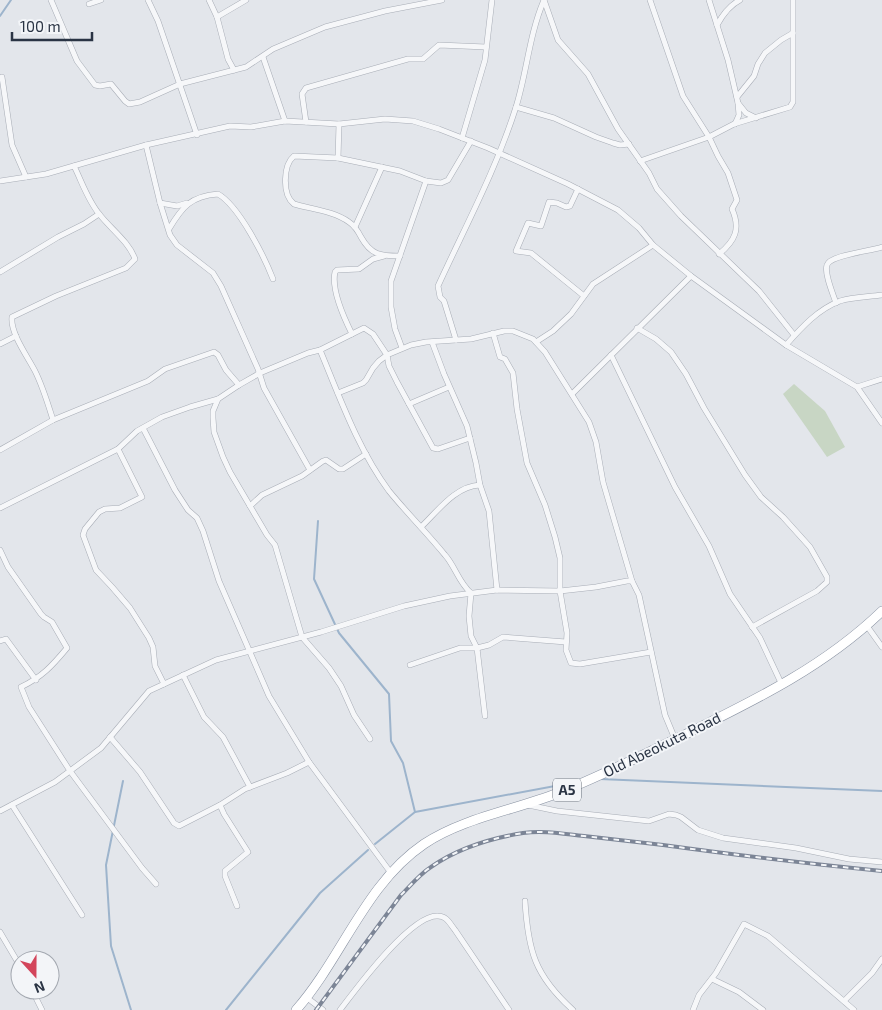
<svg xmlns="http://www.w3.org/2000/svg" width="882" height="1010" font-family="'Exo 2',sans-serif">
	<style>
		.green { fill: #c8d6c4 }
		.lines { fill: none; stroke-linecap: round; stroke-linejoin: round }
		.stream { stroke: #9db4cc; stroke-width: 2 }
		.street-casing { stroke: #a8adb6; stroke-width: 6 }
		.highway-casing { stroke: #8a93a3; stroke-width: 10 }
		.street { stroke: #f6f7f9; stroke-width: 5 }
		.highway { stroke: #fff; stroke-width: 9 }
		.rail-casing { stroke: #7c8596; stroke-width: 4 }
		.rail { stroke: #f3f5f8; stroke-width: 2; stroke-dasharray: 5.5; stroke-linecap: butt }
		.labels { text-anchor: middle; stroke-width: 4; stroke-linejoin: round; paint-order: stroke }
		.shield { fill: #f3f5f8; stroke: #666e7a; stroke-width: 1 }
		.shield-label { font-size: 14px; font-weight: bold; fill: #2a3444 }
		.street-label { font-size: 15px; fill: #2a3444; stroke: #f3f5f8 }
	</style>
	<rect width="100%" height="100%" fill="#e3e6eb"/>
	<path class="green" d="M794,384l31,27 20,36 -18,10 -44,-63z"/>
	<g class="lines">
		<g class="stream">
			<path d="M0,16l11,-16"/>
			<path d="M318,521l-4,58 25,54 50,61 2,47 12,22 12,49"/>
			<path d="M600,779l282,12"/>
			<path d="M123,781l-17,84 5,81 20,64"/>
			<path d="M375,844l40,-32 156,-29"/>
			<path d="M226,1010l94,-117 48,-43"/>
		</g>
		<defs>
			<g id="street">
				<path d="M51,0l26,61 18,24 5,1 11,-2 14,17 4,3 11,-2 40,-18 66,-17 27,-18 52,-22 60,-16 57,-11"/>
				<path d="M148,0l10,21 39,114"/>
				<path d="M209,0l8,17 11,42 6,11"/>
				<path d="M544,0l14,40 30,34 30,55 31,44 8,16 24,27 78,75 35,44"/>
				<path d="M650,0l33,96 26,41 9,19 10,17 9,27 -5,9c9,20 3,32 -13,45"/>
				<path d="M709,0l19,60 10,43 1,12 -4,9"/>
				<path d="M89,4l12,-4"/>
				<path d="M217,17l29,-17"/>
				<path d="M717,25c6,-11 13,-20 23,-25"/>
				<path d="M263,57l22,64"/>
				<path d="M2,77l10,68 14,32"/>
				<path d="M737,97l17,-21 4,-12 7,-11 16,-13 12,-7"/>
				<path d="M738,103l8,10 10,5"/>
				<path d="M516,107l38,11 42,19 17,6 7,2 9,-1"/>
				<path d="M306,122l-4,-28 4,-6 102,-29h15l16,-14 47,2"/>
				<path d="M462,138l23,-78 7,-60"/>
				<path d="M146,145l14,58 10,32 7,10 36,28 8,13 37,83 6,19 46,82"/>
				<path d="M338,158l1,-34"/>
				<path d="M640,161l69,-24 25,-13 56,-17 3,-5v-102"/>
				<path d="M0,181l46,-7 100,-29 84,-19 21,1 34,-6 54,3 46,-5 28,2 26,8 49,19 80,36 50,26 21,18 14,17 38,31 95,69 71,42 25,36"/>
				<path d="M578,189l-8,17 -4,1 -9,-4 -8,-1 -8,24 -13,-3 -12,28 15,2 53,43"/>
				<path d="M160,203l17,3 10,-3"/>
				<path d="M355,227l27,-60"/>
				<path d="M169,229c13,-22 22,-33 49,-35 21,12 46,62 55,85"/>
				<path d="M400,256c-20,0 -29,-1 -39,-19 -3,-6 -6,-11 -12,-15 -15,-11 -38,-13 -55,-18 -12,-9 -11,-39 0,-48l44,2 62,13 26,10 15,2 7,-3 23,-39"/>
				<path d="M0,272l58,-35 26,-13 15,-10"/>
				<path d="M836,303c-3,-9 -12,-30 -9,-38 3,-10 44,-14 55,-18"/>
				<path d="M637,328l19,11 15,13 15,22 18,34 41,67 16,22 22,20 27,30 17,30v5l-10,9 -65,36"/>
				<path d="M493,333l7,24 5,2 8,14 4,36 10,54 18,42 10,32 5,21v33l7,42 -1,17 5,13 9,1 71,-12"/>
				<path d="M352,334c-8,-16 -21,-44 -17,-62l2,-2 22,-1 14,-10 11,-3"/>
				<path d="M456,340l-12,-39 -4,-4 -2,-11c27,-59 58,-116 78,-179 11,-35 13,-72 28,-107"/>
				<path d="M432,342l12,32 23,52 9,37 4,22 9,26 8,79"/>
				<path d="M536,342l17,-11 18,-17 22,-30 60,-39"/>
				<path d="M0,344l16,-8"/>
				<path d="M786,345c15,-17 32,-36 54,-44 13,-4 28,-4 42,-6"/>
				<path d="M402,348l-7,-19 -4,-22v-26l35,-100"/>
				<path d="M320,350c20,48 38,99 69,141 18,22 38,42 56,64 10,11 14,28 26,38l-2,23 2,20 6,12 8,68"/>
				<path d="M611,355l64,132 34,59 21,48 30,44 22,47"/>
				<path d="M857,387l25,-8"/>
				<path d="M338,393l25,-10 3,-3 7,-12 6,-7 8,-6 24,-10 15,-3 45,-3 33,-8h9l20,8 12,13 44,70 7,20 7,40 29,99"/>
				<path d="M572,394l119,-118"/>
				<path d="M218,399l-5,12v7l1,14 9,25 7,15 37,63 8,10 27,92 27,31 12,18 13,29 16,24"/>
				<path d="M409,404l40,-17"/>
				<path d="M53,420c-5,-16 -10,-33 -18,-49 -7,-14 -25,-38 -23,-54l44,-21 70,-28 9,-9c-6,-17 -24,-30 -35,-44 -12,-14 -18,-33 -26,-49"/>
				<path d="M143,428l32,62 13,20 9,8 6,13 16,50 50,115 40,66 82,111"/>
				<path d="M118,449l24,48 -22,11 -15,1 -6,3 -14,17 -2,6 13,35 16,17 18,21 19,30 4,9 2,19 9,18"/>
				<path d="M0,450l53,-30 95,-39 17,-12 49,-17 4,3 8,15 13,15"/>
				<path d="M250,506l12,-11 40,-19 21,-15 3,-1 13,9h4l23,-15"/>
				<path d="M0,508l118,-59 19,-18 25,-14 28,-10 28,-8 21,-14 21,-12 48,-20 12,-3 44,-22 9,6 14,21 2,11 8,16 36,66 5,1 32,-11"/>
				<path d="M421,527c16,-15 34,-41 59,-42"/>
				<path d="M0,550l8,17 33,47 3,3 8,5 15,26c-15,18 -25,29 -46,39l8,20 41,64 72,97 14,16"/>
				<path d="M867,626l15,21"/>
				<path d="M0,641l6,-2 30,41"/>
				<path d="M410,665l50,-17h17l12,-3 14,-8 63,5"/>
				<path d="M183,675l21,42 19,20 27,50"/>
				<path d="M110,737l30,35 34,51 5,3 41,-21 25,-16 42,-16 22,-11"/>
				<path d="M12,805l70,110"/>
				<path d="M220,805l4,9 24,38 -23,19v5l12,30"/>
				<path d="M528,805l29,6 92,10 20,-7 7,1 5,2 17,13 25,8 73,10 53,11 33,3"/>
				<path d="M0,811l55,-29 46,-34 48,-57 67,-31 105,-28 83,-26 46,-10 47,-6 63,1 36,-4 31,-6h5l7,14 26,120 10,24"/>
				<path d="M525,901c3,50 10,75 48,109"/>
				<path d="M0,932l20,34"/>
				<path d="M712,979l27,13 24,18"/>
				<path d="M32,990l10,20"/>
				<path d="M306,997l17,13"/>
				<path d="M844,1001l28,-28 10,-14"/>
				<path d="M340,1010c16,-21 71,-96 98,-94 9,0 12,8 17,14l54,80"/>
				<path d="M693,1010l6,-15 17,-22 28,-49 24,12 86,74"/>
			</g>
			<path id="highway" d="M296,1010c46,-52 69,-126 128,-166 39,-26 91,-34 134,-51 41,-16 80,-36 120,-55 73,-36 145,-70 204,-127"/>
		</defs>
		<use href="#street" class="street-casing"/>
		<use href="#highway" class="highway-casing"/>
		<use href="#street" class="street"/>
		<use href="#highway" class="highway"/>
		<defs>
			<path id="rail" d="M316,1010l85,-115c9,-9 19,-21 30,-28 27,-19 61,-29 92,-34 21,-3 41,1 61,3 26,3 53,6 79,9 73,10 146,19 219,26"/>
		</defs>
		<use href="#rail" class="rail-casing"/>
		<use href="#rail" class="rail"/>
	</g>
	<g class="labels">
		<rect class="shield" x="553" y="778.5" width="28" height="23" rx="4"/>
		<g class="shield-label">
			<text x="567" y="795">A5</text>
		</g>
		<g class="street-label">
			<text transform="translate(662 745) rotate(-26)" y="5">Old Abeokuta Road</text>
		</g>
	</g>
	<g transform="translate(35 975) rotate(159)"><circle r="24" fill="#f3f5f8" stroke="#a3a8b0"/>
	<path d="M0-4L9 19L0 12L-9 19Z" fill="#d3455b"/>
	<text y="-8" font-size="14" font-weight="bold" text-anchor="middle" fill="#2a3444">N</text>
	</g>
	<path d="M12 32v8h80v-8" fill="none" stroke="#2a3444" stroke-width="2.5"/>
	<text x="20" y="32" font-size="15" fill="#2a3444" stroke="#f3f5f8" stroke-width="4" paint-order="stroke">100 m</text>
</svg>
